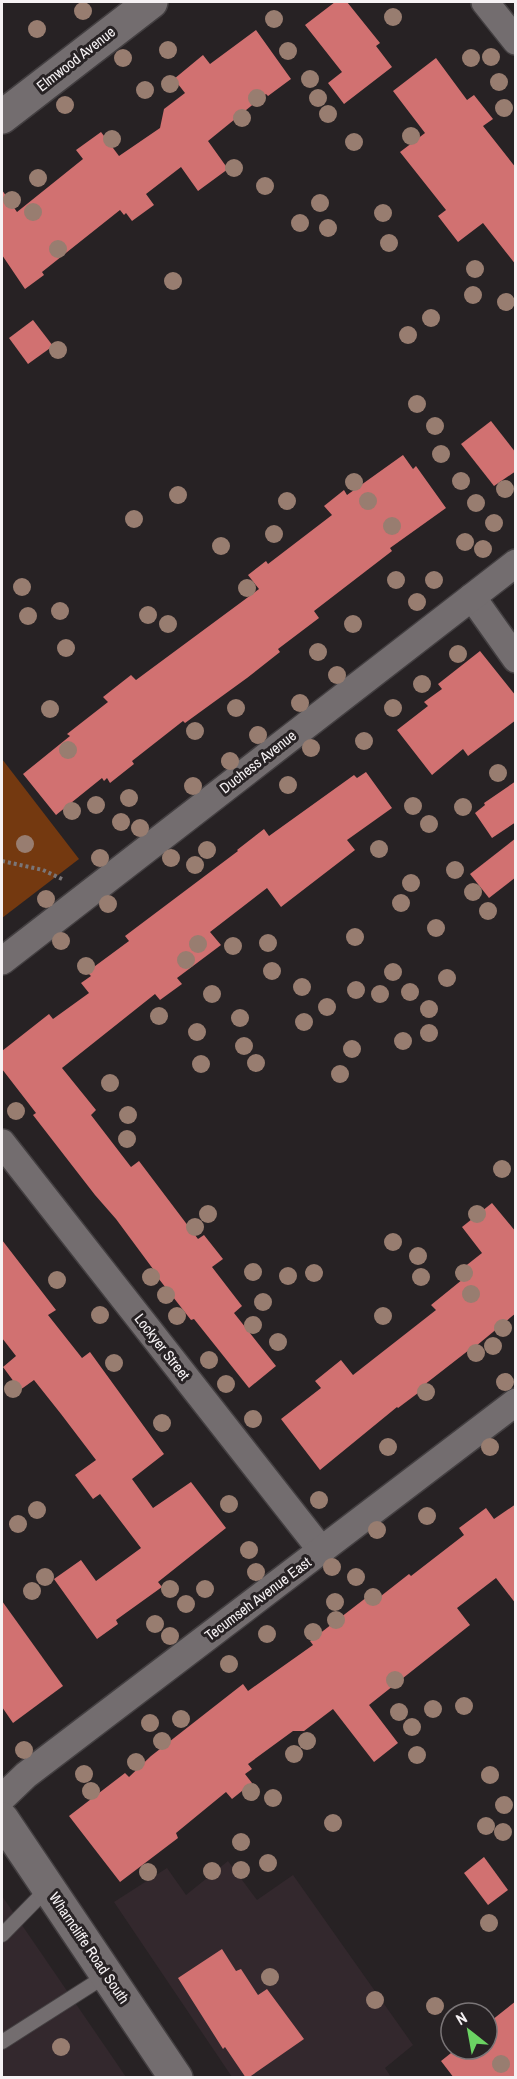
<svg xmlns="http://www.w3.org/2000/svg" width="517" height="2079" font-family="'Archivo Narrow',sans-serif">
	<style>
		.built { fill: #33282d }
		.green { fill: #743910 }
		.building { fill: #d17171 }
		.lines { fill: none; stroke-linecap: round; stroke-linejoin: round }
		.service-casing { stroke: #433f41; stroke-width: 16 }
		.minor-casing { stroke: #433f41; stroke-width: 30 }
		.tertiary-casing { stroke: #433f41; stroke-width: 36 }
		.secondary-casing { stroke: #433f41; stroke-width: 36 }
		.path { stroke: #7a7577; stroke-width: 4; stroke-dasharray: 3 3; stroke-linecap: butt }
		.service { stroke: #736d6f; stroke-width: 14 }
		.minor { stroke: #736d6f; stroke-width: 27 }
		.tertiary { stroke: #736d6f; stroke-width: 33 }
		.secondary { stroke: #736d6f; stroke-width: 33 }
		.tree { fill: #987d70 }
		.labels { text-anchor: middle; stroke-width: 6; stroke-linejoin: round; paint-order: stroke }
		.street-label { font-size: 15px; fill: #f6f2f4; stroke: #272224 }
	</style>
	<rect width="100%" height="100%" fill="#272224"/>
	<g class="built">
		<path d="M228,1861l29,39 36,-25 120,170 -28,23 6,9h-159l-118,-175 53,-34 19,27z"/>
		<path d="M2,1896l124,181h-124z"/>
	</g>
	<path class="green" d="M2,759l77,100 -77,59z"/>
	<g class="building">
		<path d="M335,2h12l33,41 -4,3 16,21 -48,37 -16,-21 14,-11 -37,-47z"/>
		<path d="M256,30l35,49 -23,17 -2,-2 -58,47 20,28 -30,22 -17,-24 -35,27 8,11 -22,16 -6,-8 -2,2 -4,-5 -78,62 2,3 -19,14 -23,-34v-65l15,22 66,-53 -7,-9 25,-18 18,24 41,-28 4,-19 21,-16 -11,-14 29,-24 7,9z"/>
		<path d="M436,58l31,42 7,-5 19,24 -10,7 33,42v97l-33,-42 -25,19 -20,-26 8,-6 -46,-58 25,-19 -32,-42z"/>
		<path d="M33,320l20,26 -25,18 -19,-26z"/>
		<path d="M491,421l25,32v18l-22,15 -33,-42z"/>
		<path d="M403,455l10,14 3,-3 30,42 -56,40 2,3 -78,60 5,7 -41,31 2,3 -33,26 -62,45 -2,-2 -51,40 2,3 -24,19 -3,-5 -3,3 -2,-3 -46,37 -33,-41 47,-38 -3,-2 41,-32 -5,-5 28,-22 5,5 123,-91 -11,-14 18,-14 2,3 64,-49 -8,-9 20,-16 3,5z"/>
		<path d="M480,651l36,45v24l-48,36 -5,-7 -31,26 -35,-45 31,-24 -4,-4 18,-13 -4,-5z"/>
		<path d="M366,772l26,36 -45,32 8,10 -74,57 -14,-19 -57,44 11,13 -44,33 5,6 -22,16 -5,-6 -93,74 34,42 -5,5 40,52 8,-6 59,78 6,-4 19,24 -11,8 30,39 -8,7 42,53 -27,22 -55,-69 -3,1 -36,-46 1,-1 -40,-54 -21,-24 -62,-80 3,-2 -34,-44v-18l47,-37 4,5 36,-26 -8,-10 10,-7 -4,-4 42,-31 -4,-5 113,-85 -1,-1 27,-21 5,7 85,-61 3,3z"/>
		<path d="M516,781v41l-24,16 -17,-25 10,-8 -1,-2z"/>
		<path d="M516,838v39l-27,21 -19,-24z"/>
		<path d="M492,1203l24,29v81l-46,38 -1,-1 -45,35 2,2 -28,21 -1,-1 -77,63 -39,-51 40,-31 -6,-7 26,-21 12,15 83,-65 -5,-5 37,-30 -5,-7 19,-15 -20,-26z"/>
		<path d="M2,1240l54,70 -8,5 34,43 8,-6 74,102 -32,25 21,29 38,-26 35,46 -68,54 4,5 -46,33 2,4 -21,15 -43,-60 27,-19 15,21 45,-33 -41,-54 -7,5 -18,-24 21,-15 -35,-46 -27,-34 -14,10 -17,-23 13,-11 -14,-18z"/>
		<path d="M516,1504v100l-20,-26 -39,30 13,17 -101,80 29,38 -24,19 -41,-53 -29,22h-11l-45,33 4,5 -7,5 7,9 -20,16 -6,-7 -50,41 2,5 -58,44 -51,-66 56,-43 4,4 22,-21 92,-72 5,7 65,-46 -3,-4 57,-44 5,6 37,-29 2,2 53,-41 -5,-7 27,-20 8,11z"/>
		<path d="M2,1601l61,85 -50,37 -11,-16z"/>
		<path d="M484,1857l24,33 -20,15 -24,-32z"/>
		<path d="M222,1949l14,22 5,-2 17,26 9,-6 37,50 -56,39h-2l-21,-31 -2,2 -45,-71z"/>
		<path d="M516,2001v77h-62l-13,-17 15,-12h31v-25z"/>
	</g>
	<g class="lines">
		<defs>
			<g id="service">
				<path d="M2,1935l46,-47"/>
				<path d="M2,2042l105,-67"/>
			</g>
			<g id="minor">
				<path d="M485,2l31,39"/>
				<path d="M472,597l44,62"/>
				<path d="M2,961l514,-398"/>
				<path d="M2,1143l320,408"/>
				<path d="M2,1798l24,-23 490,-373"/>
			</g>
			<path id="tertiary" d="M2,117l149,-115"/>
			<path id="secondary" d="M2,1819l174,259"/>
		</defs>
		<use href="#service" class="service-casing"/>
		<use href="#minor" class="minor-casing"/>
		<use href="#tertiary" class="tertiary-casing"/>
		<use href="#secondary" class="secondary-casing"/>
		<path class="path" d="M2,861l41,9 21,10"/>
		<use href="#service" class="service"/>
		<use href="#minor" class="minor"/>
		<use href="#tertiary" class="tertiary"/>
		<use href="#secondary" class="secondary"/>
	</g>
	<g class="tree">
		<circle cx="83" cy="11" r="9"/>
		<circle cx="393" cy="17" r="9"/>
		<circle cx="274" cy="19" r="9"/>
		<circle cx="37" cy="29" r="9"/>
		<circle cx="168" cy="50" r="9"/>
		<circle cx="288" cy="51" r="9"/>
		<circle cx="491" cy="57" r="9"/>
		<circle cx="123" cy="58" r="9"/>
		<circle cx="471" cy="58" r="9"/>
		<circle cx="310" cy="79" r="9"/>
		<circle cx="499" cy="82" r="9"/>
		<circle cx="170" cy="84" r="9"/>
		<circle cx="145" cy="90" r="9"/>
		<circle cx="257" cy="98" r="9"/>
		<circle cx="318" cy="98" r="9"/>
		<circle cx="65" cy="105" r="9"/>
		<circle cx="504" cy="108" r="9"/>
		<circle cx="328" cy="114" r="9"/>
		<circle cx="242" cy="118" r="9"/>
		<circle cx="411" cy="136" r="9"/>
		<circle cx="112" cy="139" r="9"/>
		<circle cx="354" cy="142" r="9"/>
		<circle cx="234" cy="168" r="9"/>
		<circle cx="38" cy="178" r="9"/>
		<circle cx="265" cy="186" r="9"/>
		<circle cx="12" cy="200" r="9"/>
		<circle cx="320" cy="203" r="9"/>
		<circle cx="33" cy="212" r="9"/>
		<circle cx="383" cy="213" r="9"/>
		<circle cx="300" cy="223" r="9"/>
		<circle cx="328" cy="228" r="9"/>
		<circle cx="389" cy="243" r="9"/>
		<circle cx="58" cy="249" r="9"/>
		<circle cx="475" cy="269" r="9"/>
		<circle cx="173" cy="281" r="9"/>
		<circle cx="473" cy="295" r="9"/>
		<circle cx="506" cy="302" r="9"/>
		<circle cx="431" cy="318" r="9"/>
		<circle cx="408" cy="335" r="9"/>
		<circle cx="58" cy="350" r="9"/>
		<circle cx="417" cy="404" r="9"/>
		<circle cx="435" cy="426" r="9"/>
		<circle cx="441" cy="454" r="9"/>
		<circle cx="461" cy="481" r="9"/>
		<circle cx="354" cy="482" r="9"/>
		<circle cx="505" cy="489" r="9"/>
		<circle cx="178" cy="495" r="9"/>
		<circle cx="287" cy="501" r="9"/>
		<circle cx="368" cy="501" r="9"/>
		<circle cx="476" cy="503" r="9"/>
		<circle cx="134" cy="519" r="9"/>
		<circle cx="494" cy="523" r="9"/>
		<circle cx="392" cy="526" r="9"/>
		<circle cx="274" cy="534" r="9"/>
		<circle cx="465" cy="542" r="9"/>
		<circle cx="221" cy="546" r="9"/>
		<circle cx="483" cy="549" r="9"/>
		<circle cx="396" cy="580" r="9"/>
		<circle cx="434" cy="580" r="9"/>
		<circle cx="22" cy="587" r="9"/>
		<circle cx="247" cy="588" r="9"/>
		<circle cx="417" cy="602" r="9"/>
		<circle cx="60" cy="611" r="9"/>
		<circle cx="148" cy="615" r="9"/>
		<circle cx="28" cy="616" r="9"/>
		<circle cx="168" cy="624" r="9"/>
		<circle cx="353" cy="624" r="9"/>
		<circle cx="66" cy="648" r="9"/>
		<circle cx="318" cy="652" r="9"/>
		<circle cx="458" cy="654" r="9"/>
		<circle cx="337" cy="675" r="9"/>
		<circle cx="422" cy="684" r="9"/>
		<circle cx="300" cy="703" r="9"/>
		<circle cx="236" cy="708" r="9"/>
		<circle cx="393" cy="708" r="9"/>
		<circle cx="50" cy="709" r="9"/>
		<circle cx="195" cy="731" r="9"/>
		<circle cx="258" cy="735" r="9"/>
		<circle cx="364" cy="741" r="9"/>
		<circle cx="311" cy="748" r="9"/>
		<circle cx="68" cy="750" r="9"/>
		<circle cx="230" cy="761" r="9"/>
		<circle cx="498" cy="773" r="9"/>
		<circle cx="288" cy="785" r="9"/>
		<circle cx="193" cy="786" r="9"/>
		<circle cx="129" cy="798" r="9"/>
		<circle cx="96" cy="805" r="9"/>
		<circle cx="413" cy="806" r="9"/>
		<circle cx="463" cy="807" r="9"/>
		<circle cx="72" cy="811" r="9"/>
		<circle cx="121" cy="822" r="9"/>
		<circle cx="429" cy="824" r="9"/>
		<circle cx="140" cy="828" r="9"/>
		<circle cx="25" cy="844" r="9"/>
		<circle cx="379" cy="849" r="9"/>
		<circle cx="207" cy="850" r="9"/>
		<circle cx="100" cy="858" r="9"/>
		<circle cx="171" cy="858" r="9"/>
		<circle cx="195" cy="865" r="9"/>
		<circle cx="455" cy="870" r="9"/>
		<circle cx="411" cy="883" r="9"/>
		<circle cx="473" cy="892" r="9"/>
		<circle cx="46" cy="899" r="9"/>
		<circle cx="401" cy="903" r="9"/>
		<circle cx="108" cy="904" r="9"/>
		<circle cx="488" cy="911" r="9"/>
		<circle cx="436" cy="928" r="9"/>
		<circle cx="355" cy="937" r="9"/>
		<circle cx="61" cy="941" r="9"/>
		<circle cx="268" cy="943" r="9"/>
		<circle cx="198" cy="944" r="9"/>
		<circle cx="233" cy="946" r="9"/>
		<circle cx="186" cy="960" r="9"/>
		<circle cx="86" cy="966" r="9"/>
		<circle cx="272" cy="971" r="9"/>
		<circle cx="393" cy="972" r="9"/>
		<circle cx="447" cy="978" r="9"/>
		<circle cx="302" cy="987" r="9"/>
		<circle cx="356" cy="990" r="9"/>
		<circle cx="410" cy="992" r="9"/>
		<circle cx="212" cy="994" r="9"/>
		<circle cx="380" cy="994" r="9"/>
		<circle cx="327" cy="1007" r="9"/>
		<circle cx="429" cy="1009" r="9"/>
		<circle cx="159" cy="1016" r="9"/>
		<circle cx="240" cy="1018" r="9"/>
		<circle cx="304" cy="1022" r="9"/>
		<circle cx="197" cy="1032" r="9"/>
		<circle cx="429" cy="1033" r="9"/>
		<circle cx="403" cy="1041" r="9"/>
		<circle cx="244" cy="1046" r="9"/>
		<circle cx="352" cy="1049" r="9"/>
		<circle cx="256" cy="1063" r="9"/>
		<circle cx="201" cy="1064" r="9"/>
		<circle cx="340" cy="1074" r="9"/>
		<circle cx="110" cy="1083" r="9"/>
		<circle cx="16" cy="1111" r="9"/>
		<circle cx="128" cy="1115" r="9"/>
		<circle cx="127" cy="1139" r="9"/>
		<circle cx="502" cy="1169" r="9"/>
		<circle cx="208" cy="1214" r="9"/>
		<circle cx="477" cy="1214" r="9"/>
		<circle cx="195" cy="1227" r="9"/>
		<circle cx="393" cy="1242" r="9"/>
		<circle cx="418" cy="1256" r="9"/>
		<circle cx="253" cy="1272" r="9"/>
		<circle cx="314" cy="1273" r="9"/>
		<circle cx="464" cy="1273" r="9"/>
		<circle cx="288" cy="1276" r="9"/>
		<circle cx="151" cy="1277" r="9"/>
		<circle cx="421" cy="1277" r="9"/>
		<circle cx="57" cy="1280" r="9"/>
		<circle cx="471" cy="1294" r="9"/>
		<circle cx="166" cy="1295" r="9"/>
		<circle cx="263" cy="1302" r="9"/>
		<circle cx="100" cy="1315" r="9"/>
		<circle cx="177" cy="1316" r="9"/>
		<circle cx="383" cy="1316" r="9"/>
		<circle cx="253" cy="1325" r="9"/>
		<circle cx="503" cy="1328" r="9"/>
		<circle cx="278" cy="1342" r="9"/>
		<circle cx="493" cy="1346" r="9"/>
		<circle cx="476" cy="1353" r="9"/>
		<circle cx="209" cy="1360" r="9"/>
		<circle cx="114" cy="1363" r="9"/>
		<circle cx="505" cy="1382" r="9"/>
		<circle cx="226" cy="1384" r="9"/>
		<circle cx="13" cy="1389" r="9"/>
		<circle cx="426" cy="1392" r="9"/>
		<circle cx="253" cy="1419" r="9"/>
		<circle cx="162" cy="1423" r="9"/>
		<circle cx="388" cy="1447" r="9"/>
		<circle cx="490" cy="1447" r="9"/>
		<circle cx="319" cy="1500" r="9"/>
		<circle cx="229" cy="1504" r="9"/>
		<circle cx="37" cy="1510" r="9"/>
		<circle cx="427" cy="1516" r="9"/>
		<circle cx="18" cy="1524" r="9"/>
		<circle cx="377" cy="1530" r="9"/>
		<circle cx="249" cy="1550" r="9"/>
		<circle cx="332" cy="1567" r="9"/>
		<circle cx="256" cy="1572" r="9"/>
		<circle cx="45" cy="1577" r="9"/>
		<circle cx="356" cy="1577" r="9"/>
		<circle cx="170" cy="1589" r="9"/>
		<circle cx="205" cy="1589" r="9"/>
		<circle cx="32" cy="1591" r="9"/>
		<circle cx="373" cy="1597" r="9"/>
		<circle cx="335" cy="1602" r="9"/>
		<circle cx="186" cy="1604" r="9"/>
		<circle cx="336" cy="1620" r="9"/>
		<circle cx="155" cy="1624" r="9"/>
		<circle cx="313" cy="1632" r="9"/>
		<circle cx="267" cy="1634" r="9"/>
		<circle cx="170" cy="1636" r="9"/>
		<circle cx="229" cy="1664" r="9"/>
		<circle cx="395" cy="1680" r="9"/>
		<circle cx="464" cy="1706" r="9"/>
		<circle cx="433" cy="1709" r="9"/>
		<circle cx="399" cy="1712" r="9"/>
		<circle cx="181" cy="1719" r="9"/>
		<circle cx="150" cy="1723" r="9"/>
		<circle cx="412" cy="1727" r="9"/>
		<circle cx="162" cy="1741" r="9"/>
		<circle cx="307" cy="1741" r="9"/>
		<circle cx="24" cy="1750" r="9"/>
		<circle cx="294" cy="1754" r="9"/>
		<circle cx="417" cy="1755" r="9"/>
		<circle cx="136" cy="1762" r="9"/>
		<circle cx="84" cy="1774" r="9"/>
		<circle cx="490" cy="1775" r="9"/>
		<circle cx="91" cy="1791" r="9"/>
		<circle cx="251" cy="1792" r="9"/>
		<circle cx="273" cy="1798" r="9"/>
		<circle cx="504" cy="1805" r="9"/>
		<circle cx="333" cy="1823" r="9"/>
		<circle cx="486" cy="1826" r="9"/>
		<circle cx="503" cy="1832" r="9"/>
		<circle cx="241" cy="1842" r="9"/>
		<circle cx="268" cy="1863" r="9"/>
		<circle cx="241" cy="1870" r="9"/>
		<circle cx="212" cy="1871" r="9"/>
		<circle cx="148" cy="1872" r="9"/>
		<circle cx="489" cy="1923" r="9"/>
		<circle cx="270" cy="1977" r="9"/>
		<circle cx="375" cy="2000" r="9"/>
		<circle cx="435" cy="2006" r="9"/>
		<circle cx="61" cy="2047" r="9"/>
		<circle cx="501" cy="2064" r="9"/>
	</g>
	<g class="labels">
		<g class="street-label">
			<text transform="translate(76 59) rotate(-38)" y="5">Elmwood Avenue</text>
			<text transform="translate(258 762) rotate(-38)" y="5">Duchess Avenue</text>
			<text transform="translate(162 1347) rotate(52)" y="5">Lockyer Street</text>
			<text transform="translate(258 1599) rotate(-37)" y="5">Tecumseh Avenue East</text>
			<text transform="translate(89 1948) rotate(56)" y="5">Wharncliffe Road South</text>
		</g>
	</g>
	<rect width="517" height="2079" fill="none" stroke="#f6f2f4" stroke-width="6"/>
	<g transform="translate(469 2031) rotate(329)"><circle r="28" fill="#272224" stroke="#7a7577" stroke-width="1.5"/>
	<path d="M0-4.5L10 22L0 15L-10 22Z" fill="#6bd363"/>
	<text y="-9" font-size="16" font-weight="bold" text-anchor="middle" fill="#f6f2f4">N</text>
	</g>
</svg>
